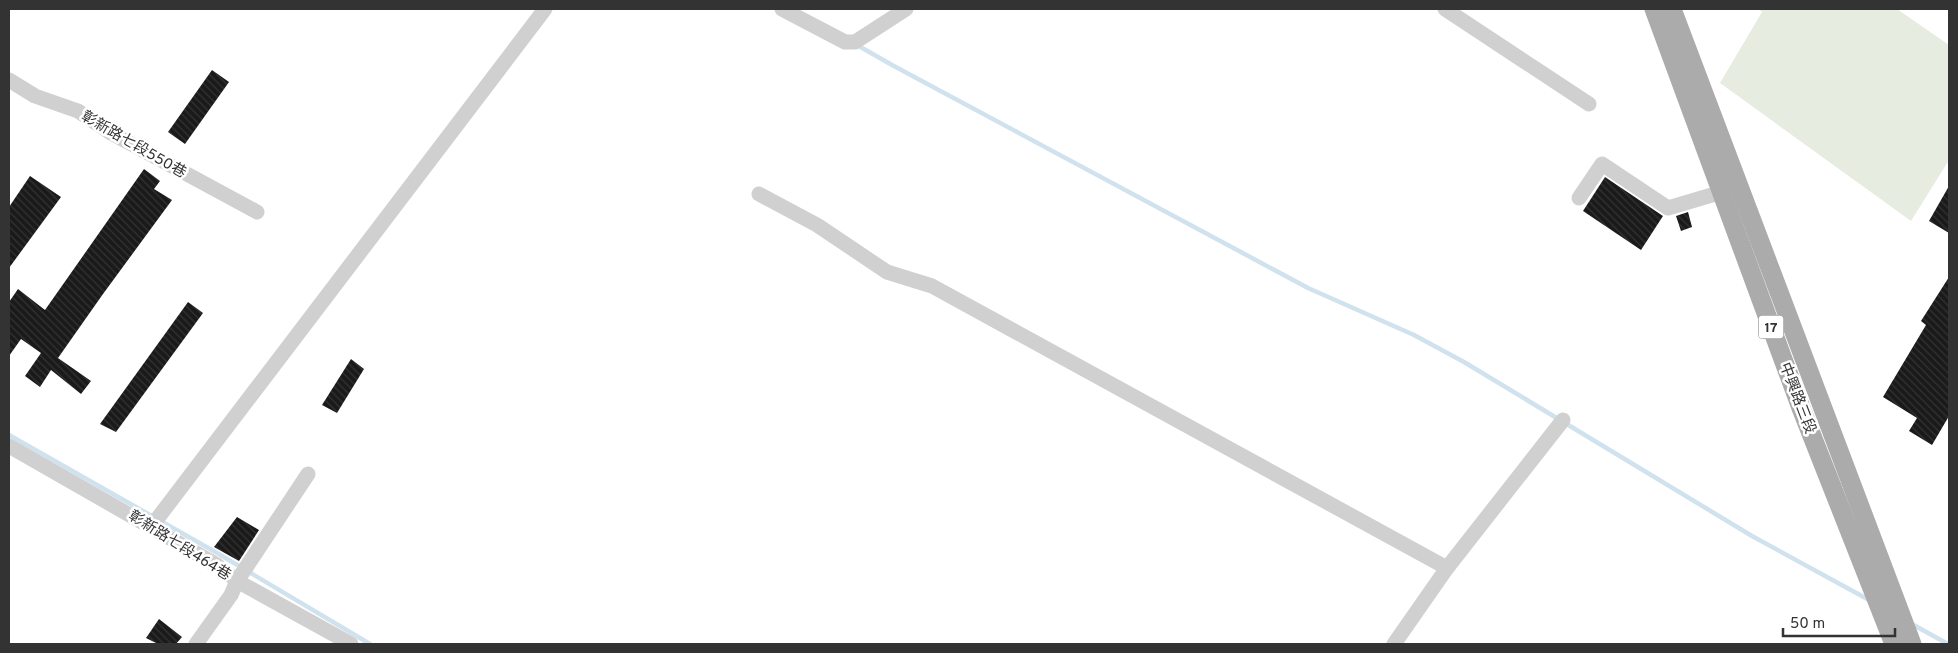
<svg xmlns="http://www.w3.org/2000/svg" width="1958" height="653" font-family="Overpass,'Noto Sans TC',sans-serif">
	<style>
		.grass { fill: #e6ecdf }
		.lines { fill: none; stroke-linecap: round; stroke-linejoin: round }
		.stream { stroke: #cfe2ee; stroke-width: 4.5 }
		.building { fill: url(#building-back-hatch) }
		.minor { stroke: #d0d0d0; stroke-width: 15 }
		.major { stroke: #ababab; stroke-width: 19 }
		.labels { text-anchor: middle; stroke-width: 5; stroke-linejoin: round; paint-order: stroke }
		.shield { fill: #fff; stroke: #707070; stroke-width: 1 }
		.shield-label { font-size: 14px; font-weight: bold; fill: #333 }
		.street-label { font-size: 15px; fill: #333; stroke: #fff }
	</style>
	<defs>
		<pattern id="building-back-hatch" width="6" height="6" patternUnits="userSpaceOnUse" patternTransform="scale(1.25)"><rect width="6" height="6" fill="#1a1a1a"/><path d="M-1 5l2 2M0 0l6 6M5-1l2 2" fill="none" stroke="#333"/></pattern>
	</defs>
	<rect width="100%" height="100%" fill="#fff"/>
	<path class="grass" d="M1759,9h138l52,36v115l-38,61 -191,-138 42,-71z"/>
	<g class="lines">
		<g class="stream">
			<path d="M857,45l35,20 416,223 106,47 50,27 288,174 119,65"/>
			<path d="M9,435l208,118 153,91"/>
			<path d="M1910,623l38,21"/>
		</g>
	</g>
	<g class="building">
		<path d="M212,70l17,12 -44,62 -17,-12z"/>
		<path d="M144,169l16,12 -6,8 18,11 -69,94 -45,64 33,23 -10,13 -30,-24 -11,17 -15,-11 16,-23 -20,-14 -12,17v-54l9,-13 27,21z"/>
		<path d="M30,176l31,21 -52,71v-61z"/>
		<path d="M1605,177l58,39 -22,34 -58,-39z"/>
		<path d="M1949,186v47l-20,-12z"/>
		<path d="M1688,212l4,15 -11,4 -5,-15z"/>
		<path d="M1949,277v139l-17,29 -23,-14 8,-13 -34,-21 43,-72 -5,-4z"/>
		<path d="M188,302l15,11 -87,119 -16,-8z"/>
		<path d="M351,359l13,10 -27,44 -15,-8z"/>
		<path d="M237,517l22,13 -20,31 -25,-14z"/>
		<path d="M159,619l23,18 -6,7h-18l-12,-6z"/>
	</g>
	<g class="lines">
		<g class="minor">
			<path d="M782,9l63,33h10l51,-33"/>
			<path d="M1445,9l144,95"/>
			<path d="M9,80l26,16 43,15 33,22 146,79"/>
			<path d="M759,194l58,31 70,47 45,14 515,282"/>
			<path d="M1579,198l23,-34 66,44 54,-16"/>
			<path d="M9,446l208,119 20,16 114,63"/>
			<path d="M151,527l394,-518"/>
			<path d="M196,644l35,-49 6,-14 71,-107"/>
			<path d="M1394,644l53,-76 116,-148"/>
		</g>
		<g class="major">
			<path d="M1654,9l147,399 93,236"/>
			<path d="M1672,9l240,635"/>
		</g>
	</g>
	<g class="labels">
		<rect class="shield" x="1758.5" y="315.5" width="25" height="23" rx="4"/>
		<g class="shield-label">
			<text x="1771" y="332">17</text>
		</g>
		<g class="street-label">
			<text transform="translate(134 144) rotate(30)" y="5">彰新路七段550巷</text>
			<text transform="translate(1798 398) rotate(69)" y="5">中興路三段</text>
			<text transform="translate(180 545) rotate(32)" y="5">彰新路七段464巷</text>
		</g>
	</g>
	<rect width="1958" height="653" fill="none" stroke="#333333" stroke-width="20"/>
	<path d="M1783 628v8h112v-8" fill="none" stroke="#333333" stroke-width="2.5"/>
	<text x="1790" y="628" font-size="15" fill="#333333" stroke="#ffffff" stroke-width="4" paint-order="stroke">50 m</text>
</svg>
